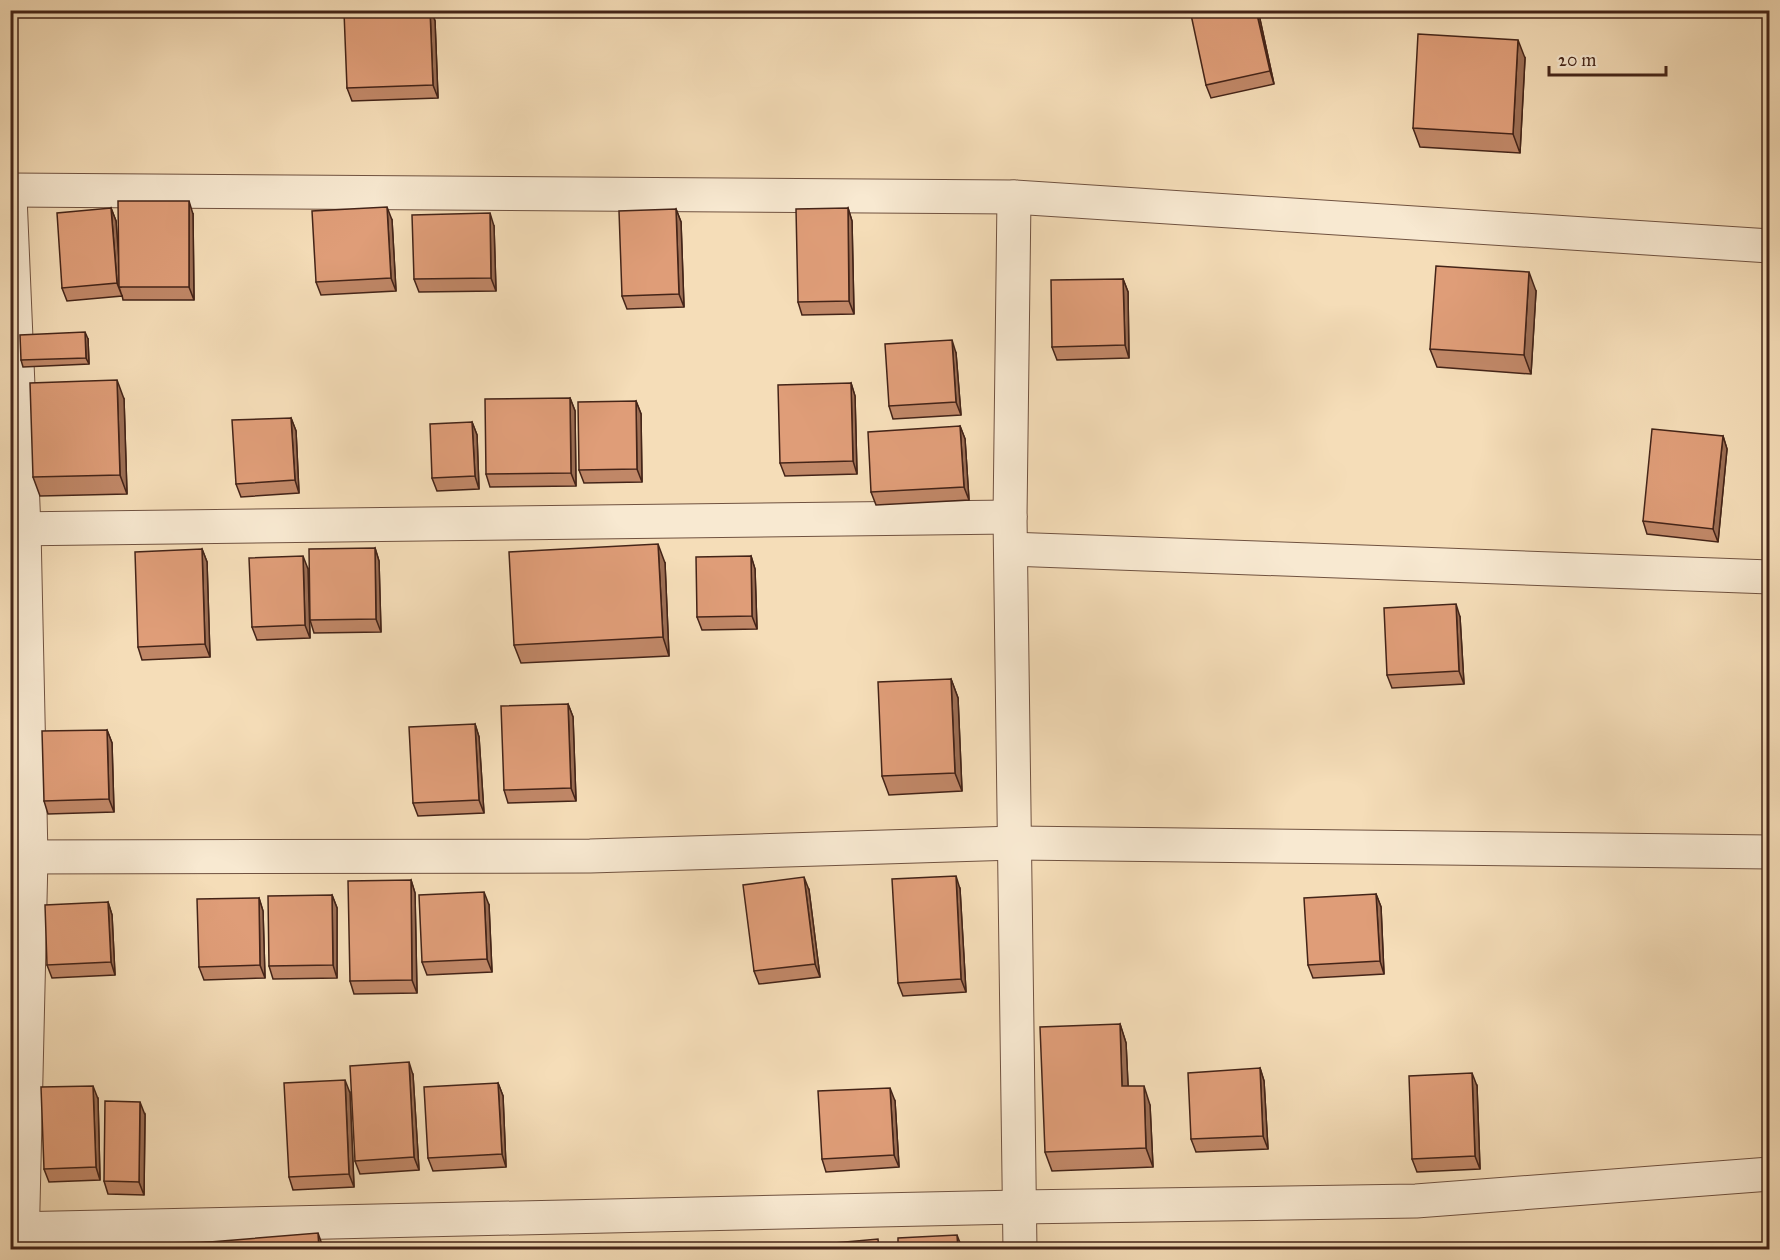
<svg xmlns="http://www.w3.org/2000/svg" width="1780" height="1260" font-family="'IM FELL Great Primer',serif">
	<style>
		.lines { fill: none; stroke-linecap: round; stroke-linejoin: round }
		.minor-casing { stroke: #705240; stroke-width: 35 }
		.minor { stroke: #f8e9d1; stroke-width: 33 }
		.wall { fill: #c08767; stroke: #442418; stroke-width: 1.5 }
		.shaded-wall { fill: #9c6e54; stroke: #442418; stroke-width: 1.5 }
		.building { fill: #df9d78; stroke: #442418; stroke-width: 1.5 }
	</style>
	<rect width="100%" height="100%" fill="#f5ddb8"/>
	<filter id="stains"><feTurbulence type="fractalNoise" baseFrequency=".00333" numOctaves="4"/><feColorMatrix values="0 0 0 0 .2 0 0 0 0 .09 0 0 0 0 .02 0 0 0 .5 -.17"/></filter>
	<radialGradient id="worn" r=".72"><stop offset=".6" stop-color="#630" stop-opacity="0"/><stop offset="1" stop-color="#630" stop-opacity=".3"/></radialGradient>
	<g class="lines">
		<defs>
			<g id="minor">
				<path d="M10,190l1004,7 756,49"/>
				<path d="M10,196l14,333 7,328 -9,393"/>
				<path d="M1014,197l-4,320 10,733"/>
				<path d="M10,529l1000,-12"/>
				<path d="M1011,549l759,28"/>
				<path d="M10,857l580,-1 425,-13 755,9"/>
				<path d="M10,1229l1009,-22 397,-6 354,-27"/>
			</g>
		</defs>
		<use href="#minor" class="minor-casing"/>
		<use href="#minor" class="minor"/>
	</g>
	<g class="wall">
		<path d="M367,10h64l4,11 3,77 -86,3 -5,-13z"/>
		<path d="M1258,10l16,74 -63,14 -5,-13z"/>
		<path d="M1525,58l-5,95 -100,-6 -7,-19z"/>
		<path d="M111,208l5,13 2,31 75,-38 1,86h-71l-1,-5v1l-55,5 -5,-13z"/>
		<path d="M848,208l4,13 2,93 -52,1 -4,-13z"/>
		<path d="M676,209l5,13 3,85 -57,2 -5,-13z"/>
		<path d="M392,220l4,71 -75,4 -5,-13z"/>
		<path d="M494,226l2,65 -77,1 -5,-13z"/>
		<path d="M1123,279l5,13 1,66 -72,2 -5,-13z"/>
		<path d="M1536,291l-5,83 -94,-7 -7,-18z"/>
		<path d="M88,339l1,25 -66,3 -2,-7z"/>
		<path d="M956,353l5,62 -68,4 -4,-13z"/>
		<path d="M851,383l4,13 2,78 -72,2 -5,-13z"/>
		<path d="M570,398l5,13 1,75 -86,1 -4,-13z"/>
		<path d="M124,399l3,95 -87,2 -7,-19z"/>
		<path d="M636,401l5,13 1,68 -58,1 -5,-13z"/>
		<path d="M291,418l5,13 3,62 -58,4 -5,-13z"/>
		<path d="M472,422l5,13 2,54 -42,2 -5,-13z"/>
		<path d="M960,426l5,13 4,61 -93,5 -5,-13z"/>
		<path d="M1723,436l4,13 -9,93 -71,-8 -4,-13z"/>
		<path d="M375,548l4,13 2,71 -67,1 -4,-13z"/>
		<path d="M202,549l5,13 3,95 -68,3 -4,-13z"/>
		<path d="M751,556l4,13 2,60 -55,1 -5,-13z"/>
		<path d="M665,563l4,93 -148,7 -7,-18z"/>
		<path d="M308,569l2,69 -53,2 -5,-13z"/>
		<path d="M1460,617l4,67 -72,4 -5,-13z"/>
		<path d="M951,679l7,19 4,93 -73,4 -7,-19z"/>
		<path d="M568,704l5,13 3,84 -68,2 -4,-13z"/>
		<path d="M475,724l4,13 5,76 -66,3 -5,-13z"/>
		<path d="M107,730l5,13 2,69 -66,2 -4,-13z"/>
		<path d="M411,880l4,13 2,100 -63,1 -4,-13z"/>
		<path d="M960,889l6,103 -63,4 -5,-13z"/>
		<path d="M809,890l11,87 -61,7 -5,-13z"/>
		<path d="M1376,894l5,13 3,67 -71,4 -5,-13z"/>
		<path d="M332,895l5,13v70l-64,1 -4,-13z"/>
		<path d="M259,898l4,13 2,67 -61,2 -5,-13z"/>
		<path d="M108,902l4,13 3,60 -63,3 -5,-13z"/>
		<path d="M489,905l3,67 -65,3 -5,-13z"/>
		<path d="M1120,1024l6,19 2,43 22,19 3,62 -101,4 -7,-19z"/>
		<path d="M1260,1068l4,13 4,68 -72,3 -5,-13z"/>
		<path d="M413,1075l6,95 -59,4 -5,-13z"/>
		<path d="M498,1083l5,13 3,71 -73,4 -5,-13z"/>
		<path d="M1477,1086l3,83 -63,3 -5,-13z"/>
		<path d="M350,1093l4,94 -61,3 -4,-13z"/>
		<path d="M98,1099l2,81 -51,2 -5,-13z"/>
		<path d="M895,1101l4,66 -73,5 -4,-13z"/>
		<path d="M145,1115l-1,80 -36,-1 -4,-13z"/>
	</g>
	<g class="shaded-wall">
		<path d="M430,10h1l4,11 3,77 -5,-13z"/>
		<path d="M1256,10h2l16,74 -4,-13z"/>
		<path d="M1518,40l7,18 -5,95 -7,-19z"/>
		<path d="M189,201l4,13 1,86 -5,-13z"/>
		<path d="M387,207l5,13 4,71 -5,-13z"/>
		<path d="M111,208l5,13 5,66h-2l3,9 -5,-13z"/>
		<path d="M848,208l4,13 2,93 -5,-13z"/>
		<path d="M676,209l5,13 3,85 -5,-13z"/>
		<path d="M490,213l4,13 2,65 -5,-13z"/>
		<path d="M1529,272l7,19 -5,83 -7,-19z"/>
		<path d="M1123,279l5,13 1,66 -4,-13z"/>
		<path d="M85,332l3,7 1,25 -3,-6z"/>
		<path d="M952,340l4,13 5,62 -5,-13z"/>
		<path d="M117,380l7,19 3,95 -7,-19z"/>
		<path d="M851,383l4,13 2,78 -4,-13z"/>
		<path d="M570,398l5,13 1,75 -5,-13z"/>
		<path d="M636,401l5,13 1,68 -5,-13z"/>
		<path d="M291,418l5,13 3,62 -4,-13z"/>
		<path d="M472,422l5,13 2,54 -4,-13z"/>
		<path d="M960,426l5,13 4,61 -5,-13z"/>
		<path d="M1723,436l4,13 -9,93 -5,-13z"/>
		<path d="M658,544l7,19 4,93 -6,-19z"/>
		<path d="M375,548l4,13 2,71 -5,-13z"/>
		<path d="M202,549l5,13 3,95 -5,-13z"/>
		<path d="M303,556l5,13 2,69 -5,-13z"/>
		<path d="M751,556l4,13 2,60 -5,-13z"/>
		<path d="M1456,604l4,13 4,67 -5,-13z"/>
		<path d="M951,679l7,19 4,93 -7,-18z"/>
		<path d="M568,704l5,13 3,84 -5,-13z"/>
		<path d="M475,724l4,13 5,76 -5,-13z"/>
		<path d="M107,730l5,13 2,69 -5,-13z"/>
		<path d="M956,876l4,13 6,103 -5,-13z"/>
		<path d="M804,877l5,13 11,87 -5,-13z"/>
		<path d="M411,880l4,13 2,100 -5,-13z"/>
		<path d="M484,892l5,13 3,67 -5,-13z"/>
		<path d="M1376,894l5,13 3,67 -4,-13z"/>
		<path d="M332,895l5,13v70l-4,-13z"/>
		<path d="M259,898l4,13 2,67 -5,-13z"/>
		<path d="M108,902l4,13 3,60 -4,-13z"/>
		<path d="M1120,1024l6,19 3,62 -7,-19z"/>
		<path d="M409,1062l4,13 6,95 -5,-13z"/>
		<path d="M1260,1068l4,13 4,68 -5,-13z"/>
		<path d="M1472,1073l5,13 3,83 -5,-13z"/>
		<path d="M345,1080l5,13 4,94 -5,-13z"/>
		<path d="M498,1083l5,13 3,71 -4,-13z"/>
		<path d="M93,1086l5,13 2,81 -4,-13z"/>
		<path d="M1144,1086l6,19 3,62 -7,-19z"/>
		<path d="M890,1088l5,13 4,66 -5,-12z"/>
		<path d="M140,1102l5,13 -1,80 -5,-13z"/>
		<path d="M318,1233l6,17h-5z"/>
		<path d="M957,1235l5,13v2h-4z"/>
	</g>
	<g class="building">
		<path d="M367,10h63l3,75 -86,3 -3,-76z"/>
		<path d="M1190,10h66l14,61 -64,14z"/>
		<path d="M1418,34l100,6 -5,94 -100,-6z"/>
		<path d="M118,201h71v86h-70z"/>
		<path d="M387,207l4,71 -75,4 -4,-71z"/>
		<path d="M111,208l6,75 -55,5 -5,-75z"/>
		<path d="M848,208l1,93 -51,1 -2,-93z"/>
		<path d="M676,209l3,85 -57,2 -3,-85z"/>
		<path d="M490,213l1,65 -77,1 -2,-64z"/>
		<path d="M1436,266l93,6 -5,83 -94,-6z"/>
		<path d="M1123,279l2,66 -73,2 -1,-67z"/>
		<path d="M85,332l1,26 -65,2 -1,-25z"/>
		<path d="M952,340l4,62 -67,4 -4,-62z"/>
		<path d="M117,380l3,95 -87,2 -3,-94z"/>
		<path d="M851,383l2,78 -73,2 -2,-78z"/>
		<path d="M570,398l1,75 -85,1 -1,-75z"/>
		<path d="M636,401l1,68 -58,1 -1,-68z"/>
		<path d="M291,418l4,62 -59,4 -4,-64z"/>
		<path d="M472,422l3,54 -43,2 -2,-54z"/>
		<path d="M960,426l4,61 -93,5 -3,-60z"/>
		<path d="M1652,429l71,7 -10,93 -70,-8z"/>
		<path d="M658,544l5,93 -149,8 -5,-93z"/>
		<path d="M375,548l1,71 -66,1 -1,-71z"/>
		<path d="M202,549l3,95 -67,3 -3,-95z"/>
		<path d="M303,556l2,69 -53,2 -3,-69z"/>
		<path d="M751,556l1,60 -55,1 -1,-60z"/>
		<path d="M1456,604l3,67 -72,4 -3,-67z"/>
		<path d="M951,679l4,94 -73,3 -4,-94z"/>
		<path d="M568,704l3,84 -67,2 -3,-84z"/>
		<path d="M475,724l4,76 -66,3 -4,-76z"/>
		<path d="M107,730l2,69 -65,2 -2,-70z"/>
		<path d="M956,876l5,103 -63,4 -6,-104z"/>
		<path d="M804,877l11,87 -61,7 -11,-86z"/>
		<path d="M411,880l1,100 -62,1 -2,-100z"/>
		<path d="M484,892l3,67 -65,3 -3,-67z"/>
		<path d="M1376,894l4,67 -72,4 -4,-67z"/>
		<path d="M332,895l1,70 -64,1 -1,-70z"/>
		<path d="M259,898l1,67 -61,2 -2,-68z"/>
		<path d="M108,902l3,60 -64,3 -2,-60z"/>
		<path d="M1120,1024l2,62h22l2,62 -101,4 -5,-125z"/>
		<path d="M409,1062l5,95 -59,4 -5,-95z"/>
		<path d="M1260,1068l3,68 -72,3 -3,-66z"/>
		<path d="M1472,1073l3,83 -63,3 -3,-83z"/>
		<path d="M345,1080l4,94 -60,3 -5,-94z"/>
		<path d="M498,1083l4,71 -74,4 -4,-71z"/>
		<path d="M93,1086l3,81 -52,2 -3,-82z"/>
		<path d="M890,1088l4,67 -72,4 -4,-68z"/>
		<path d="M105,1101l35,1 -1,80 -35,-1z"/>
		<path d="M318,1233l1,17h-120l-1,-7z"/>
		<path d="M957,1235l1,15h-60v-12z"/>
		<path d="M878,1239l1,11h-67v-5z"/>
		<path d="M30,1244l72,1v5h-72z"/>
		<path d="M426,1246v4h-55z"/>
		<path d="M496,1247v3h-66v-1z"/>
		<path d="M119,1249h65v1z"/>
	</g>
	<rect width="1780" height="1260" fill="none" stroke="#f5ddb8" stroke-width="36"/>
	<rect x="12" y="12" width="1756" height="1236" fill="none" stroke="#442418" stroke-width="3"/>
	<rect x="18" y="18" width="1744" height="1224" fill="none" stroke="#442418" stroke-width="1.5"/>
	<path d="M1549 66v9h117v-9" fill="none" stroke="#442418" stroke-width="3"/>
	<text x="1558" y="66" font-size="18" fill="#442418" stroke="#f8e9d1" stroke-width="4.5" paint-order="stroke">20 m</text>
	<rect width="100%" height="100%" filter="url(#stains)"/>
	<rect width="100%" height="100%" fill="url(#worn)"/>
</svg>
